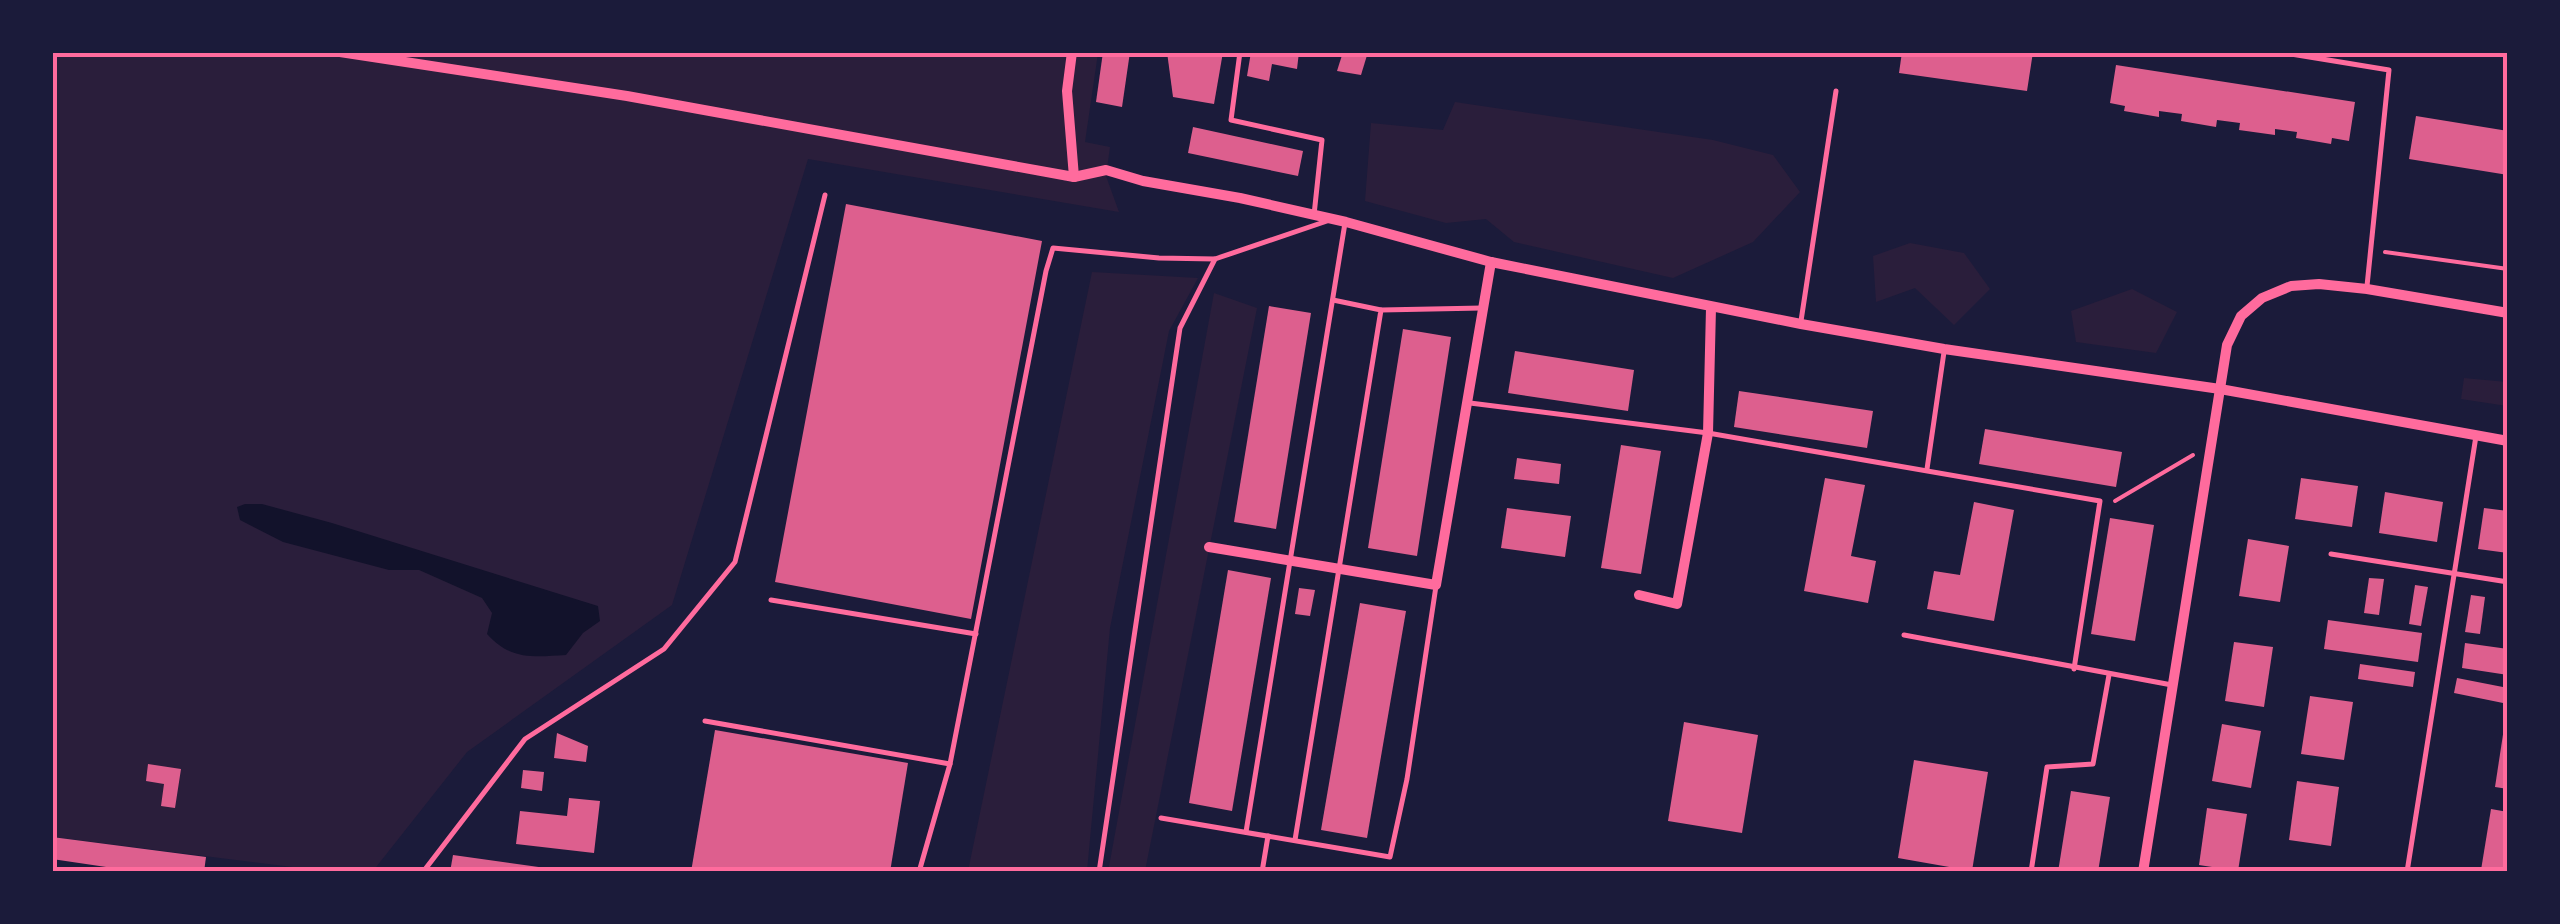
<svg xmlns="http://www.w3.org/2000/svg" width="2560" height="924" font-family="Roboto,sans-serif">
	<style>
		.green { fill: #2a1e3b }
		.water { fill: #12122b }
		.building { fill: #dd5f8e }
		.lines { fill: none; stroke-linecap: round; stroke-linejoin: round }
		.path { stroke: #ff6b9d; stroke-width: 4 }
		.service { stroke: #ff6b9d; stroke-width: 5 }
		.minor { stroke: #ff6b9d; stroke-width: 10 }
		.neatline { fill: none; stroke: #ff6b9d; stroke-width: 4 }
	</style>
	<rect width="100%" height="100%" fill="#1b1b3a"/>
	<g class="green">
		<path d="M53,53h1045l-13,89 25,5 -4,29 13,36 -311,-53 -136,446 -205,147 -94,119h-48l-272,-34z"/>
		<path d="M1455,102l258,38 60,15 27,37 -47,50 -80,36 -159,-36 -28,-23 -40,4 -81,-22 6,-78 72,7z"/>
		<path d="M1910,243l54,10 26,36 -36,36 -39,-37 -39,14 -3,-46z"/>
		<path d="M1092,272l106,6 -29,53 -59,297 -23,243h-119z"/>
		<path d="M2132,289l45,23 -21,41 -80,-11 -5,-31z"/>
		<path d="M1214,293l43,15 -112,563 -37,1z"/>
		<path d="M2464,378l43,4v24l-46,-7z"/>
	</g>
	<path class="water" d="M245,504h17l70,19 266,83 2,15 -17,12 -17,22c-33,2 -56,5 -79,-21l5,-21 -10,-15 -63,-28h-30l-106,-28 -43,-22 -3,-13z"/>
	<g class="building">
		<path d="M1103,52h27l-8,55 -26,-5z"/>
		<path d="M1167,52h56l-9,52 -41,-7z"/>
		<path d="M1251,52h48l-2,17 -25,-5 -3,17 -22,-5z"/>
		<path d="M1343,52h25l-7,23 -24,-4z"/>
		<path d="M1902,52h131l-6,39 -128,-18z"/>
		<path d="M2116,65l239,37 -6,39 -17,-3 -1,6 -35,-6 1,-6 -22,-3v6l-36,-5 1,-7 -23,-3 -1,7 -35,-6 1,-7 -23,-3v6l-35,-6 1,-5 -15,-3z"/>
		<path d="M2416,116l92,15v44l-99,-16z"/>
		<path d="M1193,127l110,24 -5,25 -110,-23z"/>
		<path d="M846,204l196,37 -71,378 -196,-37z"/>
		<path d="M1269,306l42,7 -35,216 -42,-7z"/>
		<path d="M1403,329l48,8 -34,219 -49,-8z"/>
		<path d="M1515,351l119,19 -6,41 -120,-18z"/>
		<path d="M1739,391l134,20 -6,37 -133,-21z"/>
		<path d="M1985,429l137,23 -6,35 -137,-23z"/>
		<path d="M1621,445l40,6 -20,123 -40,-6z"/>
		<path d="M1517,458l44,6 -2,20 -45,-5z"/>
		<path d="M1825,478l40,7 -14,71 25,5 -8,42 -64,-12z"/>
		<path d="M2301,478l57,8 -6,41 -57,-8z"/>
		<path d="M2385,492l58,10 -6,40 -58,-9z"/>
		<path d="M1974,502l40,8 -20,111 -67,-12 7,-38 26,4z"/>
		<path d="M1507,508l64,8 -6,41 -64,-9z"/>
		<path d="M2484,508l24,3v42l-30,-4z"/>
		<path d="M2110,518l44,7 -19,116 -44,-7z"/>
		<path d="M2248,539l41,7 -9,56 -41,-6z"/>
		<path d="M1228,570l43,8 -39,233 -43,-8z"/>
		<path d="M2369,578l15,1 -5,36 -15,-2z"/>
		<path d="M2415,585l13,2 -7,39 -12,-2z"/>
		<path d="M1299,588l16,2 -5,26 -15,-2z"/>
		<path d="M2471,595l14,2 -5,37 -15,-2z"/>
		<path d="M1360,603l46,8 -39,227 -46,-8z"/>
		<path d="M2328,620l94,13 -4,29 -94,-13z"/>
		<path d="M2234,642l39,5 -9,60 -39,-6z"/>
		<path d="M2465,643l43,6v26l-46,-7z"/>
		<path d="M2360,664l55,8 -2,15 -55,-8z"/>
		<path d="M2457,678l51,10v16l-54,-11z"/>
		<path d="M2310,696l43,6 -9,58 -43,-6z"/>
		<path d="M1684,722l74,13 -16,98 -74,-12z"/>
		<path d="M2222,724l39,7 -10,57 -39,-7z"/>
		<path d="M2504,728h4v61l-13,-2z"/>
		<path d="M715,730l193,33 -18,109h-199z"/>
		<path d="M557,733l31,13 -2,16 -32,-4z"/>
		<path d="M1914,760l74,12 -16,99 -74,-13z"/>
		<path d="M148,764l33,5 -6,39 -14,-2 3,-22 -18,-3z"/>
		<path d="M523,770l21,2 -2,19 -21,-3z"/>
		<path d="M2297,781l42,6 -8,59 -42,-6z"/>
		<path d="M2071,791l39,6 -12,75h-40z"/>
		<path d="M569,798l31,3 -6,52 -78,-9 4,-33 47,5z"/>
		<path d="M2207,808l40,6 -9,57 -39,-6z"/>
		<path d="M2491,809l17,3v60l-27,-2z"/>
		<path d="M52,837l154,20 -2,15h-64l-88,-13z"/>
		<path d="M453,855l100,14v3h-103z"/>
	</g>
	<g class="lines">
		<g class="path">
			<path d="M2385,252l123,17"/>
			<path d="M2115,501l78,-46"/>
		</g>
		<g class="service">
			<path d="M1240,52l-9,68 91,20 -8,75"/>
			<path d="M2279,52l110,18 -22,216"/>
			<path d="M1381,310l101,-2"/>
			<path d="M1801,321l35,-230"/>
			<path d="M1470,403l238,30 392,68 -26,168"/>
			<path d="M1927,469l17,-117"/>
			<path d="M2331,554l177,28"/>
			<path d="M771,600l205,34"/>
			<path d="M1904,635l268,50"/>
			<path d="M705,721l245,43"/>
			<path d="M1161,818l229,39 17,-78 29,-193"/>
			<path d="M1246,832l99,-609"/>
			<path d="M1295,840l86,-530 -48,-10"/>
			<path d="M423,872l102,-133 139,-90 71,-87 90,-367"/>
			<path d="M919,872l31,-108 96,-493 7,-23 106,10 56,1 115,-39"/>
			<path d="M1099,872l81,-544 35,-69"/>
			<path d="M1262,872l6,-36"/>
			<path d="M2031,872l16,-105 46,-3 16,-89"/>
			<path d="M2407,872l69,-436"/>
		</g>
		<g class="minor">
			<path d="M340,52l287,44 447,81 32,-7 37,11 97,17 106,24 145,40 310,62 143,25 276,40 288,52"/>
			<path d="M1072,52l-5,39 7,86"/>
			<path d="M1209,547l227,38 55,-323"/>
			<path d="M1639,595l38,9 31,-171 3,-125"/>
			<path d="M2143,872l84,-527 14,-29 21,-18 29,-12 28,-2 48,5 141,24"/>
		</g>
	</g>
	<rect width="2560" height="924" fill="none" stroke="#1b1b3a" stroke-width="110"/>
	<rect x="55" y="55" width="2450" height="814" class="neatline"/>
</svg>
